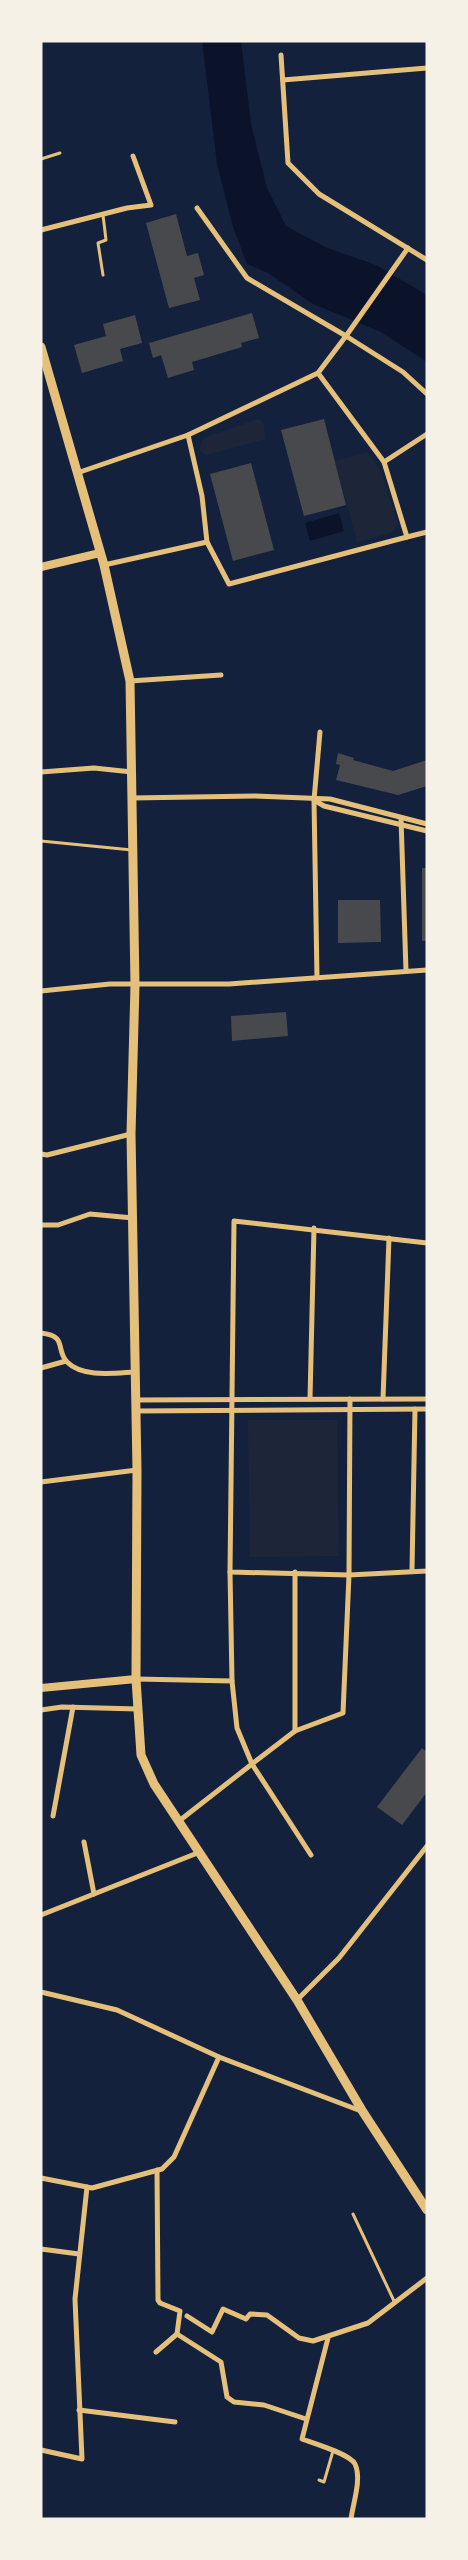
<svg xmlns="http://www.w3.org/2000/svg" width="468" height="2560" font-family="Signika,sans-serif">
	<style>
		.green { fill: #1d2539 }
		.water { fill: #0b132b }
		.building { fill: #48494c }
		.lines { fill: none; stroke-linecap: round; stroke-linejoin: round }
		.service { stroke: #e5c07b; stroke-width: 3 }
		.minor { stroke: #e5c07b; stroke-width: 5 }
		.tertiary { stroke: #e5c07b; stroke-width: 8 }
		.secondary { stroke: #e5c07b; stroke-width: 9 }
	</style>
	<rect width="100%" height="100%" fill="#14213d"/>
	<g class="green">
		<path d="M258,419l5,3 3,17 -60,16 -7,-5 4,-12z"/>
		<path d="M367,452l14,19 17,53 -7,9 -34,9 -22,-81z"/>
		<path d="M248,1420h89l2,136 -89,1z"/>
	</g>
	<g class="water">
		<path d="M202,41h39l10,83 16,64 19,38 39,21 51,18 51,30v67l-46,-30 -68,-28 -45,-31 -21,-9 -14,-37 -16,-63z"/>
		<path d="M339,513l5,18 -34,10 -5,-18z"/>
	</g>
	<g class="building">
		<path d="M176,214l11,42 11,-3 6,22 -10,3 6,22 -31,8 -23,-85z"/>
		<path d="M252,313l7,25 -18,5 1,4 -50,15 2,8 -26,8 -7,-23 -8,3 -4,-15z"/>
		<path d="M135,315l7,28 -22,6 3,12 -41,12 -8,-28 32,-9 -3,-12z"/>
		<path d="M324,419l22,86 -42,11 -23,-86z"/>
		<path d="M251,463l23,87 -41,11 -23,-87z"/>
		<path d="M338,753l16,5 -1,2 40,11 34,-11v26l-29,9 -62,-15 4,-15 -4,-1z"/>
		<rect x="422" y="868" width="5" height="73"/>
		<path d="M338,900h42l1,42 -43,1z"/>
		<path d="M286,1012l2,24 -56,5 -1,-25z"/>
		<path d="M422,1748l5,4v40l-25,33 -25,-18z"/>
	</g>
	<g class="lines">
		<g class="service">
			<path d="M41,159l19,-6"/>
			<path d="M103,275l-5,-32 8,-3 -3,-25"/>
			<path d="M41,841l91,9"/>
			<path d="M353,2214l41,87"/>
			<path d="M319,2480l5,2 9,-31"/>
		</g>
		<g class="minor">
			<path d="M281,55l7,108 31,31 108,66"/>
			<path d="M283,80l144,-12"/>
			<path d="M197,208l50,70 99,58 62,-88"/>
			<path d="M41,230l86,-22 24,-3 -18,-49"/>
			<path d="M188,435l14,61 5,46 22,42 178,-47 -23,-75 -66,-89 28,-37 57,36 24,22"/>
			<path d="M384,462l43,-28"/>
			<path d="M77,473l111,-38 130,-62"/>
			<path d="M407,537l20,-5"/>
			<path d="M104,565l103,-23"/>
			<path d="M130,681l91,-6"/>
			<path d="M41,772l53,-4 38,4"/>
			<path d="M132,798l123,-2 75,3 97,25"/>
			<path d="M314,800l10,6 103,25"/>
			<path d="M401,818l5,153"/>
			<path d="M317,978l-3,-178 6,-68"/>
			<path d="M41,991l69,-7h119l198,-14"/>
			<path d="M41,1154l6,1 84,-21"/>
			<path d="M41,1225h17l32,-11 43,4"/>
			<path d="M41,1333c27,3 14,16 26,29 16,16 48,11 68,10"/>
			<path d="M41,1368l25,-7"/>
			<path d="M310,1399l4,-171"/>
			<path d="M350,1399l-1,176 -119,-3 4,-351 193,22"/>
			<path d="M383,1399l6,-161"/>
			<path d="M135,1400l292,-1"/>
			<path d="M136,1411l291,-2"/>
			<path d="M41,1482l96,-12"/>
			<path d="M412,1570l3,-161"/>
			<path d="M230,1572l2,109 5,47 15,36 43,-33 48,-18 6,-138 78,-4"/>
			<path d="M136,1679l96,2"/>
			<path d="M41,1710l21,-3 76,2"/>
			<path d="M295,1731v-159"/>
			<path d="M53,1816l20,-109"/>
			<path d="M179,1821l73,-57 59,91"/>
			<path d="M84,1842l10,52"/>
			<path d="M41,1915l159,-63"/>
			<path d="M41,1992l76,18 102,47 142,54"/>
			<path d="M297,2000l42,-42 88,-112"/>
			<path d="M157,2170l1,130 2,3 20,8 -3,23"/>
			<path d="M41,2178l51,10 70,-19 12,-12 45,-100"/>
			<path d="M41,2249l38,5"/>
			<path d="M187,2316l25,16 11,-23 23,10 4,-5 17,1 32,23 14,3 55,-18 59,-45"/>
			<path d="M328,2338l-26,101c11,4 48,15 53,25 7,15 -2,39 -4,55"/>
			<path d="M156,2352l21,-18 44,28 6,35 7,5 30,3 42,14"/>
			<path d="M79,2410l96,12"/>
			<path d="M41,2450l41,9 -7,-160 12,-112"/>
		</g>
		<g class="tertiary">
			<path d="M41,567l59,-14"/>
			<path d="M41,1688l95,-9"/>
		</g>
		<path class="secondary" d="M41,347l63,218 26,116 5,304 -4,149 6,336 -1,209 5,76 13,29 143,216 66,112 64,98"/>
	</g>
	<rect width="468" height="2560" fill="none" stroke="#f6f1e7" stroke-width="85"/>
</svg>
